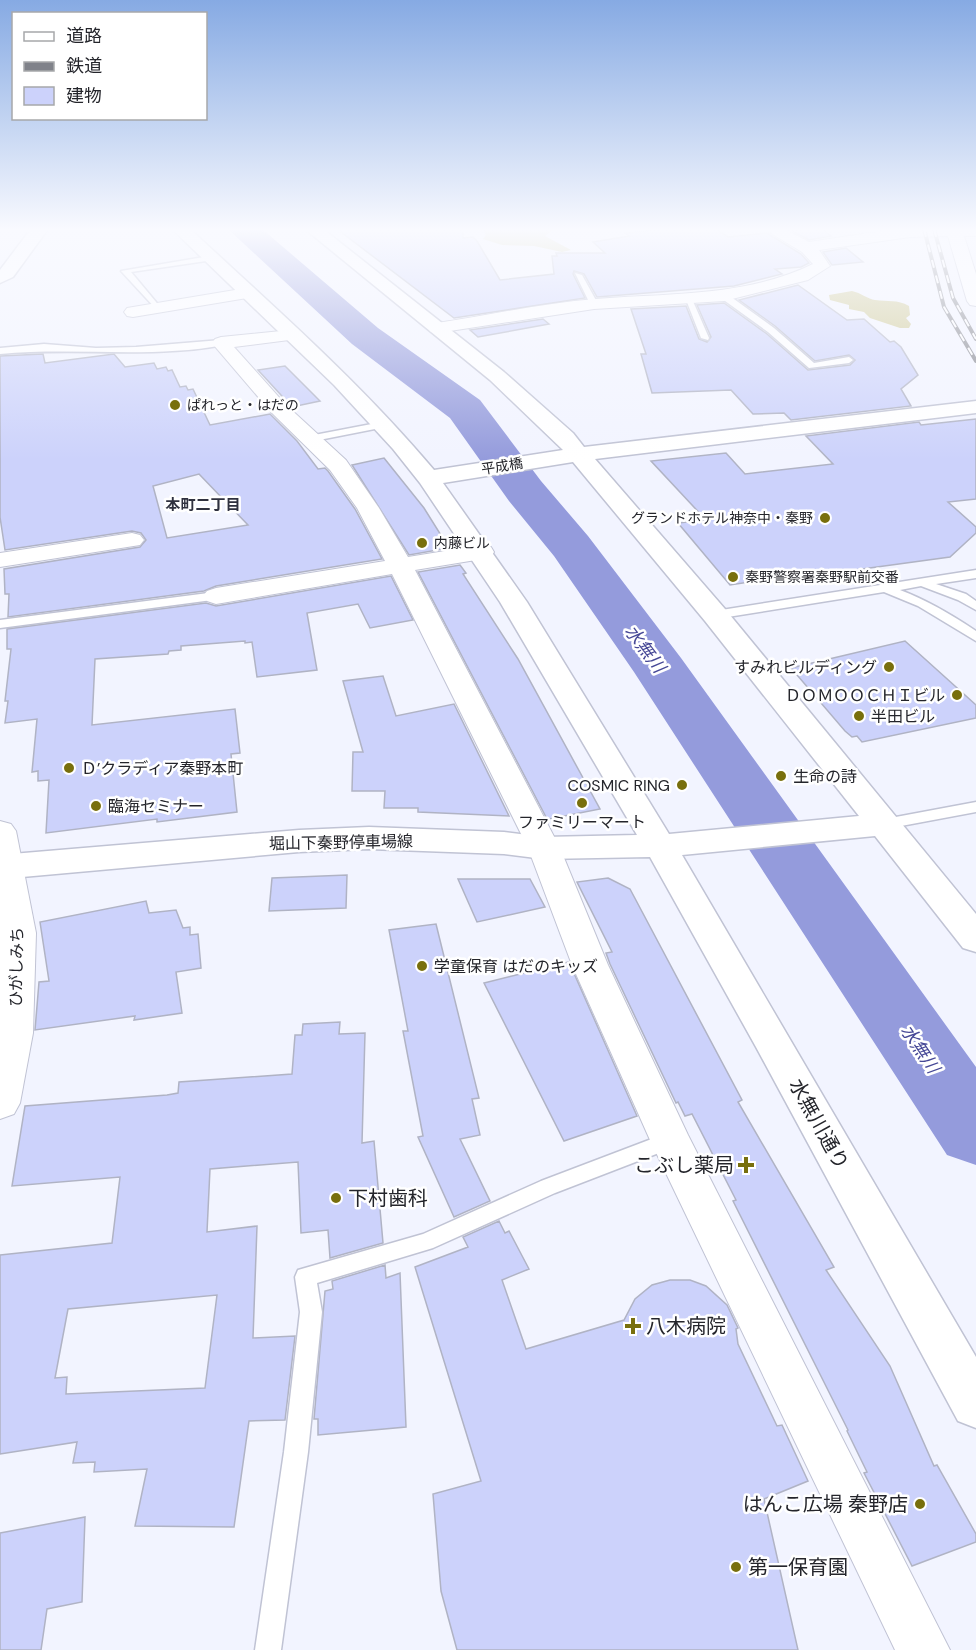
<svg xmlns="http://www.w3.org/2000/svg" width="976" height="1650" font-family="'DM Sans','Noto Sans JP',sans-serif">
	<style>
		.green { fill: #cbc58c }
		.lines { fill: none; stroke-linecap: round; stroke-linejoin: round }
		.river { fill: #949bdc; fill-rule: evenodd }
		.building { fill: #ccd2fb; stroke: #b0b3c4; stroke-width: 1.5; fill-rule: evenodd }
		.lane-casing { stroke: #c0c3d4; stroke-width: 3 }
		.street-casing { stroke: #c0c3d4; stroke-width: 2 }
		.secondary-casing { stroke: #c0c3d4; stroke-width: 3 }
		.lane { fill: #fff; fill-rule: evenodd }
		.street { fill: #fff; fill-rule: evenodd }
		.secondary { fill: #fff; fill-rule: evenodd }
		.rail-casing { stroke: #80828a; stroke-width: 4 }
		.rail { stroke: #fff; stroke-width: 2; stroke-dasharray: 8; stroke-linecap: butt }
		.poi-dot { fill: #786f0d; stroke: #fff; stroke-width: 2 }
		.labels { text-anchor: middle; stroke-width: 5; stroke-linejoin: round; paint-order: stroke }
		.far-poi-label { font-size: 14px; fill: #24252b; stroke: #fff; text-anchor: start }
		.far-street-label { font-size: 14px; fill: #24252b; stroke: #fff }
		.far-neighbourhood-label { font-size: 15px; font-weight: bold; fill: #2f313f; stroke: #fff }
		.poi-label { font-size: 16px; fill: #24252b; stroke: #fff; text-anchor: start }
		.street-label { font-size: 16px; fill: #24252b; stroke: #fff }
		.water-label { font-size: 18px; font-style: italic; fill: #464896; stroke: #fff }
		.near-street-label { font-size: 20px; fill: #24252b; stroke: #fff }
		.near-poi-label { font-size: 20px; fill: #24252b; stroke: #fff; text-anchor: start }
	</style>
	<rect width="100%" height="100%" fill="#f2f4ff"/>
	<g class="green">
		<path d="M482,229h80l-10,2 -7,5 26,14 -9,2 -28,-6 -32,-1 -19,-6 3,-4z"/>
		<path d="M852,291c9,2 16,8 23,9 13,2 22,-1 34,6l1,9 -4,3 5,6 -2,4h-9l-30,-10 -6,-6 -15,-3v-4l-19,-5 -1,-5z"/>
	</g>
	<g class="lines">
		<path class="river" d="M228,229h34l116,99 102,72 61,81 47,55 93,122 295,409v98l-29,-10 -313,-483 -80,-116 -45,-55 -59,-83 -98,-74z"/>
	</g>
	<g class="building">
		<path d="M337,229h126v9l10,-1 4,4 23,39 54,-6 -2,-18h5l-1,-3h49l-12,-11 36,-6 -4,-3 41,-4h51l11,8 39,-4 34,21 8,9 -8,4 -26,2 7,5 -48,12 -137,11 -13,-23 -10,-3 -1,3 12,24 -131,20z"/>
		<path d="M805,229h17l9,7 -22,4 -17,-9z"/>
		<path d="M846,248l17,14 -31,3 -9,-13z"/>
		<path d="M798,285l49,35 17,-1 26,23 4,-1 7,6 17,28 -17,14 10,17 -120,14 -7,-7 -31,1 -22,-24 -79,3 -11,-39h5l-15,-45 55,-3 13,33 8,3 4,-5 -14,-32 27,-2 43,31 41,36 42,-5 5,-5 -6,-5 -34,6 -40,-35 -36,-26z"/>
		<path d="M543,319l6,5 -71,13 -8,-7z"/>
		<path d="M43,354l2,9 69,-9 11,13 29,-4 3,6 9,-2 2,4 4,-1 8,17 6,-1 2,4 5,-1 17,36 60,-11 27,27 21,28 7,-1 3,3 27,38 27,50 -166,27 -12,5 -196,26 1,-23h-4l-1,-25 136,-22 6,-7 -5,-7 -9,-2 -127,19 -5,-33v-161zM199,474l49,51 -81,13 -14,-52z"/>
		<path d="M285,366l35,35 -28,6 -34,-37z"/>
		<path d="M976,419v80l-28,3 28,25v6l-26,24 -139,19 -3,-3 -78,12 -52,-62 28,-3 -55,-59 75,-8 19,21 88,-10 -27,-28 113,-14 2,3z"/>
		<path d="M384,458l40,50 25,40 -40,7 -57,-90z"/>
		<path d="M460,565l6,8 -3,1 55,85 82,150 -51,10 -3,-2 -128,-245z"/>
		<path d="M391,576l22,44 -43,8 -12,-24 -51,9 10,57 -60,7 -5,-35 -7,1v-2l-64,5v4l-12,1 -1,3 -73,5 -3,66 143,-16 5,44 -9,1 6,58 -80,10v-3l-111,14 3,-53 -11,1v-10l-6,1 5,-53 -32,4 3,-22h-3l6,-52h-4v-20l199,-26 10,3z"/>
		<path d="M905,641l71,64v13l-114,24 -5,-6 -5,1 -7,-6 -54,-63z"/>
		<path d="M383,676l13,40 58,-12 55,112 -91,-4v-4h-34l1,-17h-33l1,-39h10l-20,-71z"/>
		<path d="M347,875l-1,33 -77,3 3,-33z"/>
		<path d="M608,878l22,11 112,211 -4,2 96,165 -8,3 64,96 44,100 3,-1 39,69v8l-64,24 -48,-93 3,-1 -20,-41 1,-1 -115,-229 3,-1 -44,-86 -7,2 -7,-14 -2,1 -66,-139 -4,-11 6,-1 -35,-70z"/>
		<path d="M458,879h72l15,28 -68,15z"/>
		<path d="M146,901l3,12 27,-3 7,18 7,-1v8l8,-1 3,34 -25,4 6,41 -48,7 1,-4 -100,14 4,-48 10,-1 -9,-59z"/>
		<path d="M436,924l43,174 -7,1 8,36 -20,4 30,62 -36,16 -36,-80 5,-1 -20,-105h5l-19,-101z"/>
		<path d="M569,962l68,154 -73,25 -80,-158z"/>
		<path d="M340,1022l-1,12 26,-1 -3,110 12,-2 9,102 -53,15 -2,-28 -27,3 -3,-71 -88,7 -3,63 50,-6 -4,112 42,-2 -10,84 -36,1 -15,106 -99,-1 12,-57 -53,3 1,-10 -22,1 4,-21 -77,12v-199l112,-12 8,-66 -108,9 13,-80 142,-11 11,-2 1,-11 113,-8 3,-39h7l1,-11zM217,1295l-12,93 -139,6 1,-17 -12,1 13,-69z"/>
		<path d="M499,1221l6,12 4,-2 20,38 -27,11 24,69 98,-29 11,-21 17,-14 18,-5h20l16,6 21,19 11,23 -2,1 2,15 39,82 5,-1 26,56 -44,18 34,151h-341l-16,-59 -8,-97 48,-13 -66,-214 53,-20 -5,-10z"/>
		<path d="M385,1265l1,13 14,-5 6,154 -88,8v-16h-4l11,-128 8,-2 -1,-8z"/>
		<path d="M85,1517l-3,85 -35,7 -6,41h-41v-117z"/>
	</g>
	<g class="lines">
		<defs>
			<g id="lane">
				<path d="M210,256h3v4l-82,12 30,36 -4,2 -36,-39z"/>
				<path d="M575,273l7,2 16,29 -1,2 -7,-2z"/>
				<path d="M721,294h6l47,34 40,35 35,-6 4,3 -4,3 -40,5 -41,-36 -47,-34z"/>
				<path d="M685,297l7,2 17,39 -1,2 -7,-2z"/>
				<path d="M221,340l4,3 -1,2c-74,14 -150,2 -224,9v-6l44,-4 52,4 40,-1z"/>
				<path d="M382,422l5,3 -2,2 -76,15 -5,-3 5,-3z"/>
				<path d="M976,570v8l-40,6 30,10 10,7v9l-18,-10 -37,-14 -21,4c27,10 52,25 76,41v10l-58,-35 -34,-14 -169,27 -6,-4 6,-4z"/>
				<path d="M216,592l6,4 -2,3 -220,29v-8z"/>
				<path d="M976,802v10l-91,17 -7,-5 7,-5z"/>
				<path d="M670,1132l7,2 3,6 -3,6 -122,47 -122,55 -116,35 5,29 -14,140 -27,198h-26l29,-198 16,-140 -5,-35 3,-7 125,-36 118,-53z"/>
			</g>
			<g id="street">
				<path d="M764,229h20l25,13 87,-13h80v7h-12l12,38v32l-6,-1 -3,-4 -19,-65 -38,1 -91,13 11,16 -22,14 -84,21 -130,8 -157,24 -6,-1 -3,-4 3,-4 6,-1c53,-8 106,-20 159,-24 73,-6 150,-2 217,-35l-11,-12z"/>
				<path d="M247,288l6,1 3,4 -3,4 -120,20 -6,-1 -3,-4 3,-4z"/>
				<path d="M291,330l6,1 3,4 -3,4 -63,8 51,57 61,56 33,48 29,49 74,-12 9,2 3,5 -3,5 -9,2 -67,11 145,278 48,117 80,170 262,515h-55l-245,-510 -78,-175 -44,-117 -136,-274 -176,30 -9,-3 -4,-5 4,-5 9,-3 169,-27 -28,-53 -27,-38 -59,-58 -59,-69 3,-4 6,-2z"/>
				<path d="M132,533l8,2 4,5 -4,5 -140,22v-14z"/>
				<path d="M0,821l11,3 5,7 20,102 -3,100 -13,70 -6,11 -14,5z"/>
			</g>
			<g id="secondary">
				<path d="M31,229h17l-35,48 -13,6v-13z"/>
				<path d="M172,229h18c84,78 170,153 244,241l129,-20 -73,-70 -185,-151h18l181,143 69,61 11,14 392,-46v12l-381,46 130,150 251,305v38l-13,-4 -88,-112 -193,19 294,502v71l-18,-7 -202,-374 -106,-190 -106,2 -40,-5 -135,-5 -70,3 -299,27v-24l299,-25 70,-3 135,5 40,5 93,-2 -137,-233 -80,-119 -27,-34 -59,-64zM573,462l132,159 154,195 -190,18 -142,-232 -84,-119z"/>
			</g>
		</defs>
		<use href="#lane" class="lane-casing"/>
		<use href="#street" class="street-casing"/>
		<use href="#secondary" class="secondary-casing"/>
		<use href="#lane" class="lane"/>
		<use href="#street" class="street"/>
		<use href="#secondary" class="secondary"/>
		<defs>
			<g id="rail">
				<path d="M924,229l20,78 32,54"/>
				<path d="M934,229l19,69 23,41"/>
			</g>
		</defs>
		<use href="#rail" class="rail-casing"/>
		<use href="#rail" class="rail"/>
	</g>
	<linearGradient id="sky" x2="0" y2="1"><stop stop-color="#86aae3"/><stop offset="0.5" stop-color="#f9faff"/><stop offset="1" stop-color="#f9faff" stop-opacity="0"/></linearGradient>
	<rect width="976" height="460" fill="url(#sky)"/>
	<g class="poi-dot">
		<circle cx="175" cy="405" r="6"/>
		<circle cx="825" cy="518" r="6"/>
		<circle cx="422" cy="543" r="6"/>
		<circle cx="733" cy="577" r="6"/>
		<circle cx="889" cy="667" r="6"/>
		<circle cx="957" cy="695" r="6"/>
		<circle cx="859" cy="716" r="6"/>
		<circle cx="69" cy="768" r="6"/>
		<circle cx="781" cy="776" r="6"/>
		<circle cx="682" cy="785" r="6"/>
		<circle cx="582" cy="803" r="6"/>
		<circle cx="96" cy="806" r="6"/>
		<circle cx="422" cy="966" r="6"/>
		<path d="M743 1156h6v6h6v6h-6v6h-6v-6h-6v-6h6z"/>
		<circle cx="336" cy="1198" r="6"/>
		<path d="M630 1317h6v6h6v6h-6v6h-6v-6h-6v-6h6z"/>
		<circle cx="920" cy="1504" r="6"/>
		<circle cx="736" cy="1567" r="6"/>
	</g>
	<g class="labels">
		<g class="far-poi-label">
			<text x="187" y="410">ぱれっと・はだの</text>
			<text x="813" y="523" text-anchor="end">グランドホテル神奈中・秦野</text>
			<text x="434" y="548">内藤ビル</text>
			<text x="745" y="582">秦野警察署秦野駅前交番</text>
		</g>
		<g class="far-street-label">
			<text transform="translate(502 466) rotate(-9)" y="5">平成橋</text>
		</g>
		<g class="far-neighbourhood-label">
			<text x="203" y="510">本町二丁目</text>
		</g>
		<g class="poi-label">
			<text x="877" y="673" text-anchor="end">すみれビルディング</text>
			<text x="945" y="701" text-anchor="end">ＤＯＭＯＯＣＨＩビル</text>
			<text x="871" y="722">半田ビル</text>
			<text x="81" y="774">Ｄ’クラディア秦野本町</text>
			<text x="793" y="782">生命の詩</text>
			<text x="670" y="791" text-anchor="end">COSMIC RING</text>
			<text x="108" y="812">臨海セミナー</text>
			<text x="582" y="828" text-anchor="middle">ファミリーマート</text>
			<text x="434" y="972">学童保育 はだのキッズ</text>
		</g>
		<g class="street-label">
			<text transform="translate(341 842) rotate(-1)" y="6">堀山下秦野停車場線</text>
			<text transform="translate(16 967) rotate(-89)" y="6">ひがしみち</text>
		</g>
		<g class="water-label">
			<text transform="translate(645 649) rotate(53)" y="6">水無川</text>
			<text transform="translate(920 1049) rotate(56)" y="6">水無川</text>
		</g>
		<g class="near-street-label">
			<text transform="translate(819 1124) rotate(61)" y="7">水無川通り</text>
		</g>
		<g class="near-poi-label">
			<text x="734" y="1172" text-anchor="end">こぶし薬局</text>
			<text x="348" y="1205">下村歯科</text>
			<text x="646" y="1333">八木病院</text>
			<text x="908" y="1511" text-anchor="end">はんこ広場 秦野店</text>
			<text x="748" y="1574">第一保育園</text>
		</g>
	</g>
	<rect x="12" y="12" width="195" height="108" fill="#ffffff" stroke="#a7a8aa" stroke-width="1.5"/>
	<rect x="24" y="32" width="30" height="9" fill="#ffffff" stroke="#a7a8aa" stroke-width="1.5"/>
	<text x="66" y="42" font-size="18" fill="#24252b">道路</text>
	<rect x="24" y="62" width="30" height="9" fill="#80828a" stroke="#a7a8aa" stroke-width="1.5"/>
	<text x="66" y="72" font-size="18" fill="#24252b">鉄道</text>
	<rect x="24" y="87" width="30" height="18" fill="#ccd2fb" stroke="#a7a8aa" stroke-width="1.5"/>
	<text x="66" y="102" font-size="18" fill="#24252b">建物</text>
</svg>
